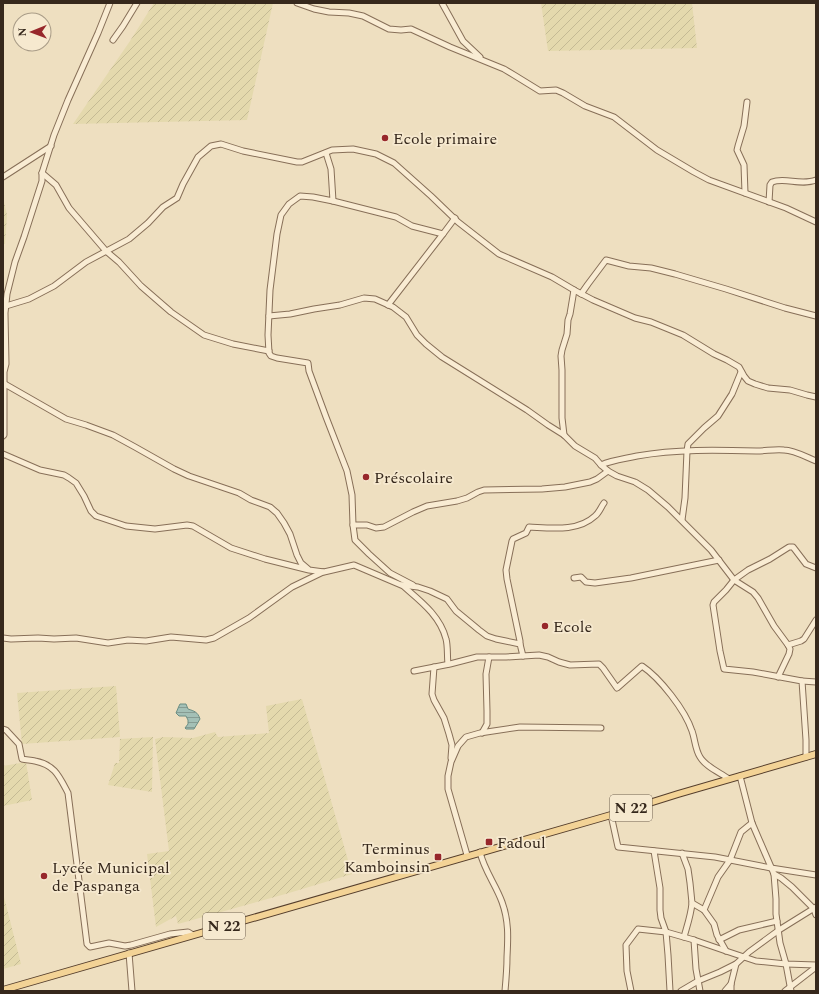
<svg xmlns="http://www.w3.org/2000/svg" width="819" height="994" font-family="Spectral,serif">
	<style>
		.farmland { fill: url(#farmland-furrows) }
		.water { fill: url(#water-rules); stroke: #6a8e84 }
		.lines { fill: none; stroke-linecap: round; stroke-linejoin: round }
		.minor-casing { stroke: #876f58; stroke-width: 7 }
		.major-casing { stroke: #553e2c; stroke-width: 8 }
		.minor { stroke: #f9ecd3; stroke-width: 5 }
		.major { stroke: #f3d396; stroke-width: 6 }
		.poi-dot { fill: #97272b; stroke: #f6e9cf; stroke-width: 1.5 }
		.labels { text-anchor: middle; stroke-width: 3.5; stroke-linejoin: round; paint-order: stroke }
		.shield { fill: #f6e9cf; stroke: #706252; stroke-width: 1 }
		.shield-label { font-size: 15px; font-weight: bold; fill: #36281c }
		.poi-label { font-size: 16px; fill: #36281c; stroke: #f6e9cf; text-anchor: start }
	</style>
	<defs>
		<pattern id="farmland-furrows" width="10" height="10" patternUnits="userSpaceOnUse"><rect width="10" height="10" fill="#e4d9ad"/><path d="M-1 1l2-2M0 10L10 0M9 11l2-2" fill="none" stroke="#c4ba94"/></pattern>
		<pattern id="water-rules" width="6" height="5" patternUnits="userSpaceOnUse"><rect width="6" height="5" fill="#a3c0b6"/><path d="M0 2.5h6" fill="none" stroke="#869c93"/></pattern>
	</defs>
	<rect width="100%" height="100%" fill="#eedfc0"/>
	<g class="farmland">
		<path d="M154,3h119l-26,117 -174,4 57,-83z"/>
		<path d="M541,3h151l5,45 -149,3z"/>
		<path d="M3,202h1l3,13 -2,29h-2z"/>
		<path d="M116,686l4,51 -98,7 -5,-51z"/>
		<path d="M302,699l50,175 -63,19 -111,31 -2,-8 -20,11 -9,-73 22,-3 -14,-112 8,-2 30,1 22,-6 3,5 51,-4 -3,-27z"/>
		<path d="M153,737l-1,55 -44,-7 7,-22h4l1,-24z"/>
		<path d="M26,762l6,38 -29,6v-40z"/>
		<path d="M3,893l18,71 -18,5z"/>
	</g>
	<path class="water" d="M180,704h6l2,5c6,2 10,3 12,10l-6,10h-8l-1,-1 3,-4v-4l-2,-4h-7l-3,-3 3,-7z"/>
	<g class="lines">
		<defs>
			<g id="minor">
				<path d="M297,3l17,6 15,3 20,1 14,3 26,13 12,1 10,-1 39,18 54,22 10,6 26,16 16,-1 7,3 22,13 29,11 43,33 37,22 15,8 77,28 30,14"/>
				<path d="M442,3l21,38 17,16"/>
				<path d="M113,40l10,-14 14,-23"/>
				<path d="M326,153l5,16 2,32 -20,-4 -13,-1 -11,8 -8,11 -4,19 -7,56 -2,45 1,18 2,3 6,2 31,5 1,8 17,46 21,54 5,24 1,30 2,15 14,14 21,19 23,12"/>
				<path d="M42,173l14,12 13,23 37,43 13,11 22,24 30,26 33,23 29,9 36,7"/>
				<path d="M3,177l48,-31"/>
				<path d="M745,193l-1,-28 -7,-15 1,-4 6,-20 3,-24"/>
				<path d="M333,201l63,16 16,9 31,8 12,-16"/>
				<path d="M769,202l1,-17 2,-3c13,-5 29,4 44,-2"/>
				<path d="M581,294l7,-10 18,-24 23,6 22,2 24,6 51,15 59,19 31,8"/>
				<path d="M388,305l55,-71"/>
				<path d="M6,306l23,-7 25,-13 32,-24 43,-23 19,-16 15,-16 14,-9 6,-14 15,-27 13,-11 10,-2 22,7 54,11h5l30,-12 21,-1 23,5 18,9 37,33 27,26 41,32 53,23 22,13 19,10 42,18 16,4 32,13 31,19 13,6 12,7 5,9 4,5 7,3 13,4 22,2 17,5 9,2"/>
				<path d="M269,316l21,-2 24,-5 26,-4 24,-7 11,1 18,8 13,10 11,18 9,9 16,13 85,53 21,15 16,10 11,11 20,12 6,7c12,-5 23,-6 36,-9 40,-7 79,-6 120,-5 9,0 18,-2 27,-1 10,0 22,7 32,11"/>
				<path d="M3,383l63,36 20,6 27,10 22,12 39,22 15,7 50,17 12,7 11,4 8,3 7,6 7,10 6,11 7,21 4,8 7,6"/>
				<path d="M564,435l-2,-17v-48l-1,-14 1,-6 5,-16 1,-14 2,-6 4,-24"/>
				<path d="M3,436l1,-1v-63l2,-8 -1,-51 2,-19 8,-32 9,-25 18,-56v-8l12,-38 14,-35 30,-67 12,-30"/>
				<path d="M3,454l37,16 24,5 5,3 7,5 8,13 7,15 5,5 30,10 29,3 32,-4 6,1 38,22 34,11 44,11 15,2 30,-7 47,20 17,2 12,4 17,8 9,12 17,14 6,5 8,6 9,3 24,5 3,12"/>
				<path d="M601,465l7,6 9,5 18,6 13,8 20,17 43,43 23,30 19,12 5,6 16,28 14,19 2,4 -1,5 -11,23"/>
				<path d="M682,520l3,-22 2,-47 1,-7 16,-16 14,-12 14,-22 9,-22"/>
				<path d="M353,525h14l9,3 8,-1 29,-15 14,-6 30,-5 10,-3 11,-6 6,-2 58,-1 23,-2 25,-5 7,-3 11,-8"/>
				<path d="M574,578l7,-1 5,5 9,1 36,-5 88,-18"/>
				<path d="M402,585c17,15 38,30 44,54 2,7 1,17 2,25"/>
				<path d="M3,638l8,1 27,-1 16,1 22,-1 32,5 20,-3 18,1 25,-4 35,3 8,-2 35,-20 43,-31 31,-15"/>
				<path d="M520,644v-3l-13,-62 -1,-9 6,-29 1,-2 13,-6 3,-6c22,1 49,5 66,-11 4,-3 6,-9 9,-13"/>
				<path d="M788,645l13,-4 3,-2 12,-19"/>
				<path d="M434,667l-2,27 2,6 10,18 5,16 3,11 -1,13"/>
				<path d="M414,671l36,-7 27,-7h29l33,-2 9,2 11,5 11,3 29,-1 4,4 14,20 25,-22c18,12 43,44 50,65 3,8 3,18 8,26 6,10 19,15 29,22"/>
				<path d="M802,681l14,1"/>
				<path d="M3,729l3,1 13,14 3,15c4,1 9,1 13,2 20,4 24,15 33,32l19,151 3,3 19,-4 16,3 6,-1 39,-11 18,-2 5,3"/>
				<path d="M482,733l5,-9v-13l-1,-37 3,-17"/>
				<path d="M806,757v-17l-4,-59 -49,-9 -29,-3 -4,-18 -7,-46 1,-3 12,-12 8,-10 14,-10 22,-11 19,-12h4l13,17 10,4"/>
				<path d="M740,776l12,47 22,51 2,25v15l4,29 6,21 5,27"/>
				<path d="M611,815l7,32 97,10 56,11 45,7"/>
				<path d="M654,851l6,37v22l1,8 5,14 2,23 2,36"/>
				<path d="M480,852c4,18 16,33 22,50 7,19 6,36 5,55 0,12 -1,23 -2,34"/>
				<path d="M682,853l6,16 2,14 2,20 12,7 10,14 3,11 9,16"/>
				<path d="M467,855l-19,-66v-13l3,-14 7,-16 8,-9 14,-4 40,-6 81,1"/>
				<path d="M774,874l7,4 11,9 22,22 2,6"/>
				<path d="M704,910l14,-33 12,-17 11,-28 11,-9"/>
				<path d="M684,937c3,-11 7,-22 8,-34"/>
				<path d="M694,940l2,29 4,22"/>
				<path d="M719,940l20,-10 38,-9"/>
				<path d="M129,953l3,38"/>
				<path d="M631,991l-4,-20 -1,-26 12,-16 28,3 28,8 32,11 30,10 30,3 30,1"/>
				<path d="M681,991l17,-10 22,-9 16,-8 13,-12 30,-22 37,-23"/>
				<path d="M725,991l6,-7"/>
				<path d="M731,991v-7l5,-20"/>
				<path d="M785,991l31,-24"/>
			</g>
			<path id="major" d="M3,990l608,-175 67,-21 138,-40"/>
		</defs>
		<use href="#minor" class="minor-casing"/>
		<use href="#major" class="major-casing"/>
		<use href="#minor" class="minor"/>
		<use href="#major" class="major"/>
	</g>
	<g class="poi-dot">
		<circle cx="385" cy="138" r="4"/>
		<circle cx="366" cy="477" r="4"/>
		<circle cx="545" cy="626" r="4"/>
		<rect x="485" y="838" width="8" height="8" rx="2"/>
		<rect x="434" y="853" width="8" height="8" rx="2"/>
		<circle cx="44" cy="876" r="4"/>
	</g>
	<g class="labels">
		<g class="shield">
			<rect x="610" y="795" width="42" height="26" rx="3"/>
			<rect x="203" y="913" width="42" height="26" rx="3"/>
		</g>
		<g class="shield-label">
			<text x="631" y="813">N 22</text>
			<text x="224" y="931">N 22</text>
		</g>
		<g class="poi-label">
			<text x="393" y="144">Ecole primaire</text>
			<text x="374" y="483">Préscolaire</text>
			<text x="553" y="632">Ecole</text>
			<text x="497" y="848">Fadoul</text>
			<text x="430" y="854" text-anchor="end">Terminus<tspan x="430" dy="18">Kamboinsin</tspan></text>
			<text x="52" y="873">Lycée Municipal<tspan x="52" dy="18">de Paspanga</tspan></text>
		</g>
	</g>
	<rect width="819" height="994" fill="none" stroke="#36281c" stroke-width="8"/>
	<g transform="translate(32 32) rotate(269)"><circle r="19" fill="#f6e9cf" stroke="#a99c87"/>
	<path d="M0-3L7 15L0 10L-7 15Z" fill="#97272b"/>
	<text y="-6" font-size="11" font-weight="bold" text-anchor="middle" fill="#36281c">N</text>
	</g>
</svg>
